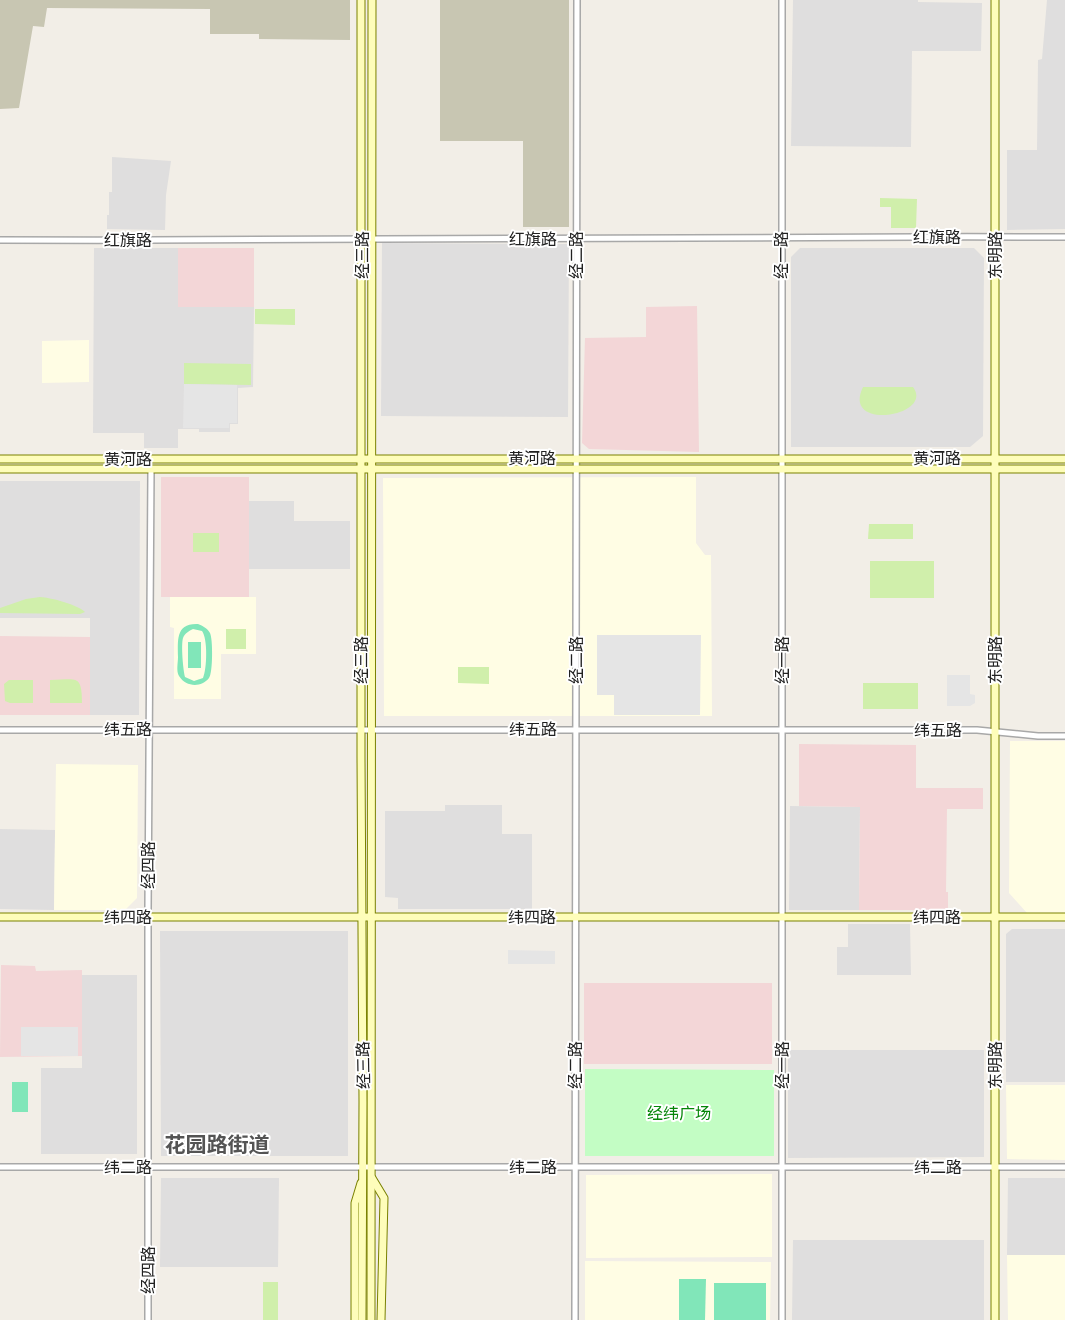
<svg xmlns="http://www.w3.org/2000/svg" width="1065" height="1320" font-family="Roboto,'Noto Sans SC',sans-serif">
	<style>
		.residential { fill: #dfdede }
		.commercial { fill: #f3d6d7 }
		.education { fill: #fffde4 }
		.construction { fill: #c8c6b2 }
		.grass { fill: #d0efab }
		.park { fill: #c3fdc4 }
		.pitch { fill: #81e6b9; fill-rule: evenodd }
		.parking { fill: #e5e5e5 }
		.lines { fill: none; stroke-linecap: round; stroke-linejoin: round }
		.street-casing { stroke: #a8a8a8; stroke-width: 8 }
		.secondary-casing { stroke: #7a8100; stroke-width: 9 }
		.street { stroke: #fff; stroke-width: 5 }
		.secondary { stroke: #fefdba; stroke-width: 7 }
		.labels { text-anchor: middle; stroke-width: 4; stroke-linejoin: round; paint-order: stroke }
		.street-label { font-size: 16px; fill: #212121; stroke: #fff }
		.park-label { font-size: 16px; fill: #058508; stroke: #fff }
		.district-label { font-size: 21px; font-weight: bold; fill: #545454; stroke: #fff }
	</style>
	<rect width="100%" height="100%" fill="#f2eee7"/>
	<g class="residential">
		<path d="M793,0h125v2l64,1 -1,48h-69l-1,96 -120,-1z"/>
		<path d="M1047,0h18v229l-58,1v-80h30l1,-90 4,-1z"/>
		<path d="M112,157l59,4 -5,34 -1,35 -58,-1v-14h2v-23h3z"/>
		<path d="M382,243l187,1 -1,173 -187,-1z"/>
		<path d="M94,248h84v59h76l-1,80 -15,1v36h-8v8h-31v-3h-21v19h-34v-15h-51z"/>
		<path d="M800,248h174l10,10 -1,178 -13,11h-179v-190z"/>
		<path d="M0,481h140l-1,234h-49v-97h-90z"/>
		<path d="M249,501h45v20h56v48h-101z"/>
		<path d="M445,805h57v29h30v75h-134v-11l-13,-1v-86h60z"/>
		<path d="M790,806l70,1 -1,103h-70z"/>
		<path d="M0,829l55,1 -1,80 -54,-1z"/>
		<path d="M848,924h62l1,51h-74v-28h11z"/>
		<path d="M1012,929h53v153h-59v-148z"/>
		<path d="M160,931h188v225h-187z"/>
		<path d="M82,975h55v179h-96v-86h41z"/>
		<path d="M788,1050h196v107l-196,1z"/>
		<path d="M161,1178h118l-1,89h-118z"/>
		<path d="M1008,1178h57v77h-58z"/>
		<path d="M793,1240h191v80h-192z"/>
	</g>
	<g class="commercial">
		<rect x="178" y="248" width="76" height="59"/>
		<path d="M697,306l2,146 -110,-3 -7,-6 3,-105 61,-1v-30z"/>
		<rect x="161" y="477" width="88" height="120"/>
		<path d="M0,636l90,1v78h-90z"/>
		<path d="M799,744l117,1v43h67v21h-36l-1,83h2v18h-89l1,-103 -61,-1z"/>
		<path d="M1,965l34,1 1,5 46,-1v86l-82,1z"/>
		<rect x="584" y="983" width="188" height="81"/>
	</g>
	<g class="education">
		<path d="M89,340v42l-47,1v-42z"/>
		<path d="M696,477v66l9,12h6l1,161h-328l-1,-238z"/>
		<path d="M170,597h86v57h-35v45h-47v-71l-4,-1z"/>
		<path d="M1010,741h55v172h-38l-18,-20z"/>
		<path d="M56,764l82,1 -1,133 -12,12h-71z"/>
		<path d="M1006,1085h59v75l-58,-1z"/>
		<path d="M772,1174v83l-186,1v-83z"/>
		<path d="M1007,1255h58v65h-57z"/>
		<path d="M585,1261l186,1 -1,58h-185z"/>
	</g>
	<g class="construction">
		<path d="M0,0h350v40l-91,-1v-5h-49v-25l-163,-1 -3,19 -11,-1 -14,82 -19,1z"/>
		<path d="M440,0h129v227h-46v-86h-83z"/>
	</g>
	<g class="grass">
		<path d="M880,198l37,1 -1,29h-25v-21h-11z"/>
		<path d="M255,309h40v16l-40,-1z"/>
		<path d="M184,363l67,1v21l-67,-1z"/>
		<path d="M863,387h50c22,29 -72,45 -50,0z"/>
		<path d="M869,524h44v15h-45z"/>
		<rect x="193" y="533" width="26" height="19"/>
		<rect x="870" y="561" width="64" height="37"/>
		<path d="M40,597c12,1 36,7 45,15l-5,2 -80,-1v-5l26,-9z"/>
		<rect x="226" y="629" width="20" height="20"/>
		<path d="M458,667h31v17l-31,-1z"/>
		<path d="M9,680h24v23h-23l-5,-2 -1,-17z"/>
		<path d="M50,680c26,0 32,-7 32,23h-32z"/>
		<rect x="863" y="683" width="55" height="26"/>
		<rect x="263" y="1282" width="15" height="38"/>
	</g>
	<path class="park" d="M585,1069l189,1v86h-189z"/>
	<g class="pitch">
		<path d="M198,624c5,2 9,4 12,9 3,6 3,40 -1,45 -8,10 -23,9 -30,-2 -3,-5 -1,-13 -1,-19 0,-16 -3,-34 20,-33zM193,629l9,2c6,8 5,38 1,47l-9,3 -9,-4c-2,-8 -4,-32 -2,-39 2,-5 6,-7 10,-9z"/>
		<rect x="188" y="642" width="13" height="26"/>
		<rect x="12" y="1082" width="16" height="30"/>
		<path d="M679,1279h27l-1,41h-26z"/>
		<rect x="714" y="1283" width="52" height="37"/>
	</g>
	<g class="parking">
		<path d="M184,384l53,1v38h-8v5h-46z"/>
		<path d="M597,635h104l-1,80h-86v-20h-17z"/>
		<path d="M947,675h23v19l5,1v8l-5,3h-23z"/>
		<path d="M508,950l47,1v13h-47z"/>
		<rect x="21" y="1027" width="57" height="29"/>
	</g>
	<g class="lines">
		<defs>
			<g id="street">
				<path d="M782,0v1320"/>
				<path d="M0,240c355,1 710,-4 1065,-3"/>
				<path d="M0,730h977l61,6h27"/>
				<path d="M0,1167h1065"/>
				<path d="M148,1320v-412l3,-438"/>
				<path d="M575,1320l2,-1320"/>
			</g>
			<g id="secondary">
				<path d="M361,0v756l2,346 -1,218"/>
				<path d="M995,0v1320"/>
				<path d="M0,459h1065"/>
				<path d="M0,469h1065"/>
				<path d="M0,917h1065"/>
				<path d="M372,1178l12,20 -3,122"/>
				<path d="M355,1320v-117l6,-20"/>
				<path d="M371,1320l1,-1320"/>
			</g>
		</defs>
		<use href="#street" class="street-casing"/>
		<use href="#secondary" class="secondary-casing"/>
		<use href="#street" class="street"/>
		<use href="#secondary" class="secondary"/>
	</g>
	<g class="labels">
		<g class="street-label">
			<text x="937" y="243">红旗路</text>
			<text x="533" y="245">红旗路</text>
			<text x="128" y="246">红旗路</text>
			<text transform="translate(362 255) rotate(-90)" y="6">经三路</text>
			<text transform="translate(576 255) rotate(-90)" y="6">经二路</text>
			<text transform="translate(781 255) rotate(-90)" y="6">经一路</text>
			<text transform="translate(995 255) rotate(-90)" y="6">东明路</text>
			<text x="532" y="464">黄河路</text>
			<text x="937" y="464">黄河路</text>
			<text x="128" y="465">黄河路</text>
			<text transform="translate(361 660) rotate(-90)" y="6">经三路</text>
			<text transform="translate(576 660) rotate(-90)" y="6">经二路</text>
			<text transform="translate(782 660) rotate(-90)" y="6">经一路</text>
			<text transform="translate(995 660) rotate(-90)" y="6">东明路</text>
			<text x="128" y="735">纬五路</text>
			<text x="533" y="735">纬五路</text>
			<text x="938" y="736">纬五路</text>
			<text transform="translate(148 865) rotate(-90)" y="6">经四路</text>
			<text x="128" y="923">纬四路</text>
			<text x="532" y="923">纬四路</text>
			<text x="937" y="923">纬四路</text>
			<text transform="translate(363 1065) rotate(-91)" y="6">经三路</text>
			<text transform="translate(575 1065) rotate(-90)" y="6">经二路</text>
			<text transform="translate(782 1065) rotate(-90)" y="6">经一路</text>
			<text transform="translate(995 1065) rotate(-90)" y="6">东明路</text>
			<text x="128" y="1173">纬二路</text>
			<text x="533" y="1173">纬二路</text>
			<text x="938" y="1173">纬二路</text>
			<text transform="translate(148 1270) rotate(-90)" y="6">经四路</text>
		</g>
		<g class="park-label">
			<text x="679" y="1119">经纬广场</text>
		</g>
		<g class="district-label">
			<text x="217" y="1152">花园路街道</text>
		</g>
	</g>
</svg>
